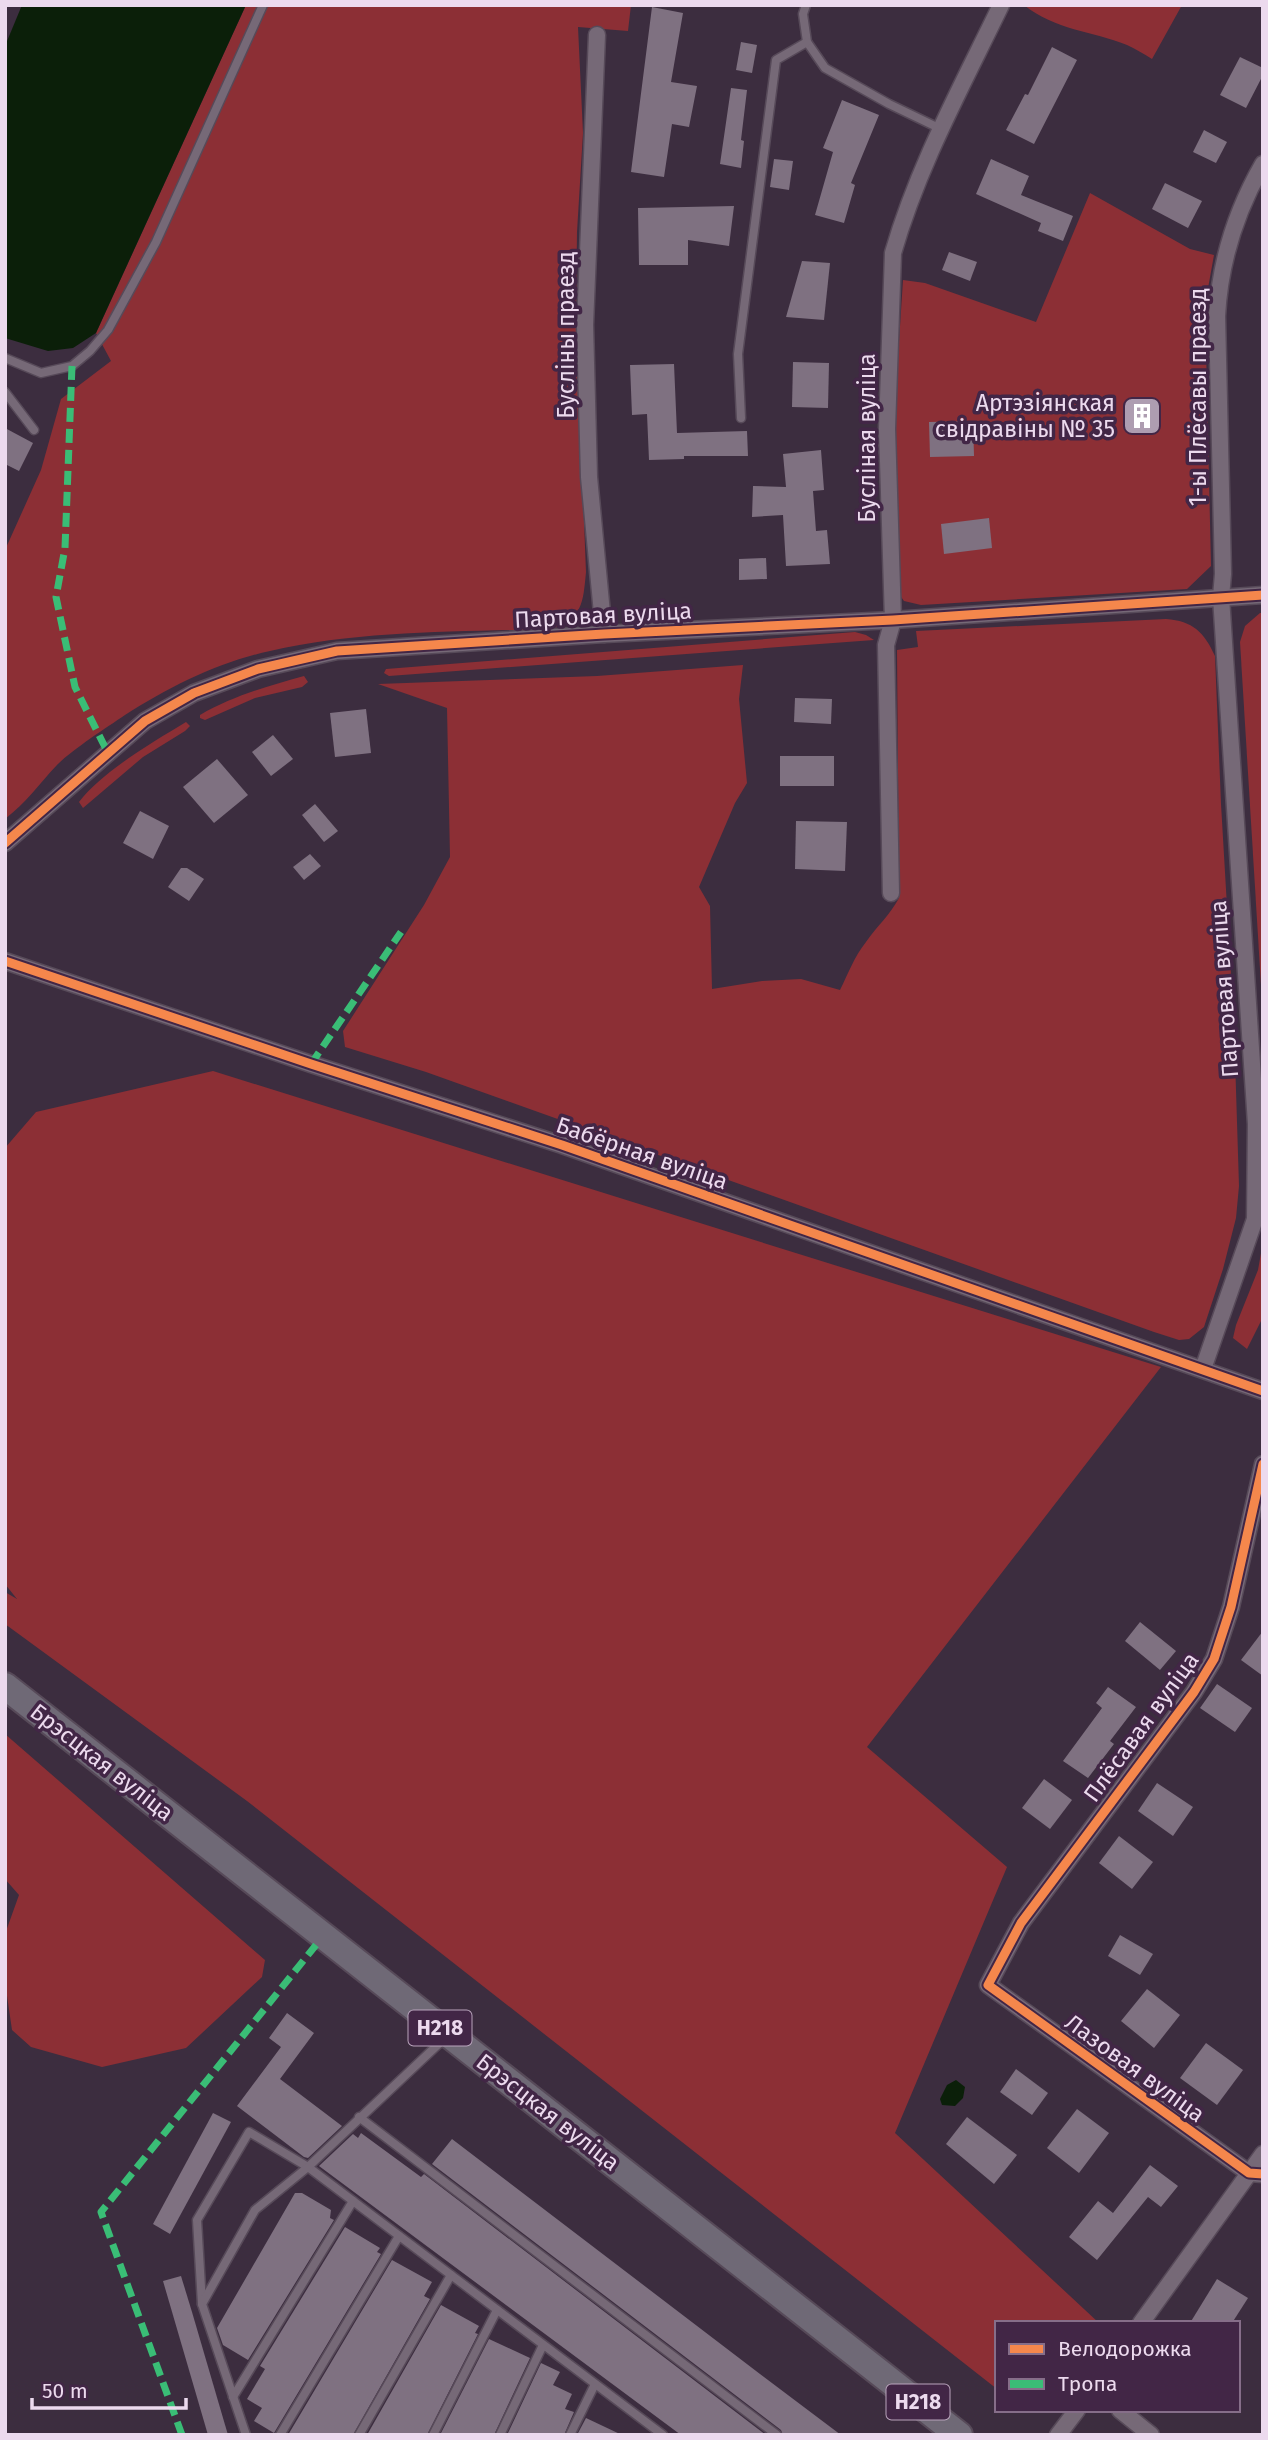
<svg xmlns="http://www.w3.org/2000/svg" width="1268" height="2440" font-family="'Fira Sans',sans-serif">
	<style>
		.green { fill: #8c2f35 }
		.water { fill: #0b1f09 }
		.building { fill: #7f7181 }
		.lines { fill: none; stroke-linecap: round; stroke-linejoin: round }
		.lane-casing { stroke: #574a59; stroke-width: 11 }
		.street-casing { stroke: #574a59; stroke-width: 19 }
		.primary-casing { stroke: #574a59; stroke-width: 30 }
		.lane { stroke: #766977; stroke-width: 8 }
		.street { stroke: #766977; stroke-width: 16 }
		.primary { stroke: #6f6976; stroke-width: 26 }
		.quiet { stroke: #3abd76; stroke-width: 7; stroke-dasharray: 14 7; stroke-linecap: butt }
		.cycleway-casing { stroke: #422646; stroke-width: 13 }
		.cycleway { stroke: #f5874c; stroke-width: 9 }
		.labels { text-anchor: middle; stroke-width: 7; stroke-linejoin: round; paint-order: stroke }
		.shield { fill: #422646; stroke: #b9a4bc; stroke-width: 2 }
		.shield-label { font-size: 21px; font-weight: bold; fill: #ecdaee }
		.street-label { font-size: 23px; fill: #ecdaee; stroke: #422646 }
		.poi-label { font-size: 23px; fill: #ecdaee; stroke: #422646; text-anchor: end }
	</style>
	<rect width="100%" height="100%" fill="#3c2d3f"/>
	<g class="green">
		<path d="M246,5h385l-3,26 -50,-4 5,106 -6,99 -1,86 10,254c-3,31 -3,46 -35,57 -93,3 -189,1 -281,22 -51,11 -101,36 -145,64 -19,13 -52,34 -68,50 -18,19 -31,38 -52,54v-269l36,-80 20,-71 50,-38 -15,-28z"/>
		<path d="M1024,5h158l-30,54c-8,-5 -16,-10 -25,-14 -35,-14 -72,-15 -103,-40z"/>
		<path d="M1090,193l100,56 24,6 -9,50 6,261 -24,23 -266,16 -17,-4 -5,-7 -5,-176 9,-138 22,3 111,39z"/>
		<path d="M1260,613h3v405l-23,-376 5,-16z"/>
		<path d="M1166,619c27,2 38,13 49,37l6,148 13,222 5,160 -3,32 -13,51 -19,58 -15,12 -10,1 -25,-8 -728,-260 -81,-25 -2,-16 81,-126 26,-48 -3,-149 -69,-24 219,-8 146,-11 -4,34 8,84 -12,20 -36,84 11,19 2,83 50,-8 39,-2 39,11c8,-16 14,-33 26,-48 11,-16 24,-27 33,-44l-2,-248 21,-3 -2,-16z"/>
		<path d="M855,632l11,3 8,5 -485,36 -5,-3 2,-4z"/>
		<path d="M304,676l4,6 -6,5 -47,11 -50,22 -5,-2v-3c33,-19 68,-29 104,-39z"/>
		<path d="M186,722l4,4 -5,5 -42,26 -60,51 -4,-6c24,-31 74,-60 107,-80z"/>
		<path d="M213,1071l948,296 -294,380 140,120 -112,266 204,190h-102v66l-750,-588 -242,-177v-32l12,7 -12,-15v-436l31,-36z"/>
		<path d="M1263,1242v75l-16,32 -14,-11 3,-13 22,-55z"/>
		<path d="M5,1734l260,226 -3,17 -76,71 -84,19 -71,-20 -19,-17 -7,-48v-48l14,-39 -14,-16z"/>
	</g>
	<g class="water">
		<path d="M22,5h224l-150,328 -23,15 -25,3 -43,-13v-292z"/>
		<path d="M956,2080l9,7 -2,11 -8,8 -13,-1 -2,-6 7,-14z"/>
	</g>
	<g class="building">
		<path d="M652,7l31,6 -12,69 26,4 -8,41 -17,-3 -8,53 -33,-5z"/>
		<path d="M741,42l16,3 -5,28 -16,-3z"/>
		<path d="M1052,47l25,13 -43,84 -28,-14 19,-36 3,1z"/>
		<path d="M1240,57l23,11v7l-17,33 -26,-13z"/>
		<path d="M731,88l16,2 -6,50 3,1 -3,27 -21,-4z"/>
		<path d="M842,100l37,15 -28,68 4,2 -11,38 -29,-8 18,-63 -10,-4z"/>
		<path d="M1204,130l23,12 -11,21 -23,-11z"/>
		<path d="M774,159l19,2 -4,29 -19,-3z"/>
		<path d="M991,159l38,17 -8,19 52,21 -10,25 -25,-10 3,-8 -65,-29z"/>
		<path d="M1165,183l37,18 -14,27 -36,-19z"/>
		<path d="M734,206l-5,40 -41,-6v25h-49l-1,-57z"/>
		<path d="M949,252l28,10 -7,19 -28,-11z"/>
		<path d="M802,261l28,2 -6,57 -38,-3z"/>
		<path d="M793,362l36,1 -1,45 -36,-1z"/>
		<path d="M674,364l3,69 70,-2 1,25h-64v3l-35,1 -2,-46 -15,1 -2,-50z"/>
		<path d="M973,421l1,35 -44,1 -1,-35z"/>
		<path d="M5,428l28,15 -14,28 -14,-7z"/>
		<path d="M821,450l3,40 -11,1 3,40 11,-1 3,34 -44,2 -3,-51 -31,2 1,-31 33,1 -3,-33z"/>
		<path d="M989,518l3,30 -48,6 -3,-30z"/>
		<path d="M766,558l1,21 -28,1v-21z"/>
		<path d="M795,698l37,1 -1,25 -37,-2z"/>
		<path d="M366,709l5,44 -36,4 -5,-44z"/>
		<path d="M273,735l20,24 -22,17 -19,-24z"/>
		<rect x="780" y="756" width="54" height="30"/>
		<path d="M217,759l31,36 -34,28 -31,-36z"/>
		<path d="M315,804l23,27 -14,11 -22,-27z"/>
		<path d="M140,811l29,15 -16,33 -30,-16z"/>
		<path d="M796,821l51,1 -2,49 -50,-2z"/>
		<path d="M310,854l11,12 -17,14 -11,-13z"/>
		<path d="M181,868h6l17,11 -15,22 -21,-14z"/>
		<path d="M1140,1622l36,29 -16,19 -35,-29z"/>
		<path d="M1263,1631v45l-22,-16z"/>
		<path d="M1217,1684l35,24 -17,24 -35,-24z"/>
		<path d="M1108,1687l28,20 -26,34 4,3 -26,34 -25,-17 39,-53 -6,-5z"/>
		<path d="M1044,1779l28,21 -22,29 -28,-21z"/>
		<path d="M1157,1783l36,24 -20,29 -35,-25z"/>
		<path d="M1119,1836l34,26 -21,27 -33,-26z"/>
		<path d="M1120,1935l33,19 -13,21 -32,-19z"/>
		<path d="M1147,1989l33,26 -26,33 -33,-27z"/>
		<path d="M287,2013l27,20 -34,46 62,47 -34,32 -4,-1 -67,-51 44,-59 -12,-9z"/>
		<path d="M1206,2043l37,27 -26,35 -37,-27z"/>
		<path d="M1016,2069l32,24 -16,22 -32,-23z"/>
		<path d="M1077,2109l32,24 -30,40 -32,-25z"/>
		<path d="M213,2113l18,9 -61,112 -17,-10z"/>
		<path d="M967,2117l50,38 -23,29 -48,-40z"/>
		<path d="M361,2133l60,44 3,-3 342,261h-85l-362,-269 34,-32 5,4z"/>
		<path d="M452,2139l308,235 81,61h-58l-2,-5 -349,-266z"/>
		<path d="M1150,2165l28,21 -17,21 -13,-10 -51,63 -28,-23 29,-36 15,12z"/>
		<path d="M295,2193h7l29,17 -1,8 4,2 -86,140 -25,-15 -6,-17z"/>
		<path d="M345,2227l35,21 -3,4 4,2 -107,179 -20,-12 8,-13 -15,-9 18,-30 -5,-3z"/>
		<path d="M392,2260l40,22 -8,14 6,3 -77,136h-65z"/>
		<path d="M181,2276l11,36 36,123h-20l-45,-154z"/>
		<path d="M1217,2279l31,19 -16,25h-42z"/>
		<path d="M441,2305l38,21 -4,7 3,1 -51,101h-60z"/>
		<path d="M489,2339l41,19 -36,77h-54z"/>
		<path d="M541,2363l19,9 -7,13 19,9 -7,15 9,3 -10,23h-57z"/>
		<path d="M586,2418l36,17h-45z"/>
	</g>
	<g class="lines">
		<defs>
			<g id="lane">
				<path d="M806,5l-3,9 4,28 18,26 64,36 52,25"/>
				<path d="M5,358l36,15 31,-7 18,-15 18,-21 48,-88 107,-237"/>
				<path d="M5,392l29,38"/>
				<path d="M741,418l-3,-64 38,-294 31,-18"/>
				<path d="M359,2117l418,318"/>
				<path d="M202,2304l-5,-84 52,-88 59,35 355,268"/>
				<path d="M233,2397l120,-196"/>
				<path d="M246,2435l-44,-131 53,-94 53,-43 138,-130"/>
				<path d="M280,2435l119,-199"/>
				<path d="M359,2435l92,-160"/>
				<path d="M433,2435l64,-125"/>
				<path d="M500,2435l43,-90"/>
				<path d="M570,2435l25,-51"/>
			</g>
			<g id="street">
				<path d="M597,35l-12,290 4,152 15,157"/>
				<path d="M5,843l140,-122 49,-28 64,-24 79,-18 267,-17 289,-14 370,-25"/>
				<path d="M891,893l-5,-248 7,-25 -6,-191 6,-176c25,-87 69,-167 108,-248"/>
				<path d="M5,961l306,103 251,81 701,246"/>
				<path d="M1203,1369l52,-150 1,-95 -35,-527 2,-23 -6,-258c3,-55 19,-105 46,-152"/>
				<path d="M1263,1464l-32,143 -17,52 -20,33 -173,231 -33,62 261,188 14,1"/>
				<path d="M1141,2323l122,-169"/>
				<path d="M1120,2410l31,25"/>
				<path d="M1058,2435l19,-25"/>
			</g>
			<path id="primary" d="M5,1686l954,749"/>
		</defs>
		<use href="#lane" class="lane-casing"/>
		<use href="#street" class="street-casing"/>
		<use href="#primary" class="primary-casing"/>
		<use href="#lane" class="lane"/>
		<use href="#street" class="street"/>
		<use href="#primary" class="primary"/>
		<g class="quiet">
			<path d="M72,366l-7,182 -9,49 19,90 33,66"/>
			<path d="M311,1064l90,-132"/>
			<path d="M182,2435l-81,-223 215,-267"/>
		</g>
		<defs>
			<g id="cycleway">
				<path d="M5,843l140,-122 49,-28 64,-24 79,-18 267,-17 289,-14 370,-25"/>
				<path d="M5,961l306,103 251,81 701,246"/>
				<path d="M1263,1464l-32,143 -17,52 -20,33 -173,231 -33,62 261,188 14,1"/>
			</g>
		</defs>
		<use href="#cycleway" class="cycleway-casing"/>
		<use href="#cycleway" class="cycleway"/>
	</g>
	<defs>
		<symbol id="building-square" viewBox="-11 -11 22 22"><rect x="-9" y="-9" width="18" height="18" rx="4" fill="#ae9db1" stroke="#422646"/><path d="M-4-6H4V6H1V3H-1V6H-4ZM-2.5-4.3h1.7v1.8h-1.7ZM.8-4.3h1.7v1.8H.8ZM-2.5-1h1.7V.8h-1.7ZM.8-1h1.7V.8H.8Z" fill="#fff"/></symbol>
	</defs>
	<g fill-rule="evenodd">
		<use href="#building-square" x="1120" y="394" width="44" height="44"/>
	</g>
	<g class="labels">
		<g class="shield">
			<rect x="408.5" y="2010.5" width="63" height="35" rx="5"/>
			<rect x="886.5" y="2384.5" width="63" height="35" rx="5"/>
		</g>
		<g class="shield-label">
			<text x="440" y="2035">Н218</text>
			<text x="918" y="2409">Н218</text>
		</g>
		<g class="street-label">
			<text transform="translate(566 335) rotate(-90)" y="8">Бусліны праезд</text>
			<text transform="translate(1198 397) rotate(-90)" y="8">1-ы Плёсавы праезд</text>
			<text transform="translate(867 438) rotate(-90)" y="8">Бусліная вуліца</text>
			<text transform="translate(603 615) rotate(-3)" y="8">Партовая вуліца</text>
			<text transform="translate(1224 989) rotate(-94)" y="8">Партовая вуліца</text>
			<text transform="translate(642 1153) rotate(19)" y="8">Бабёрная вуліца</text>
			<text transform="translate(1141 1727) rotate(-54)" y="8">Плёсавая вуліца</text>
			<text transform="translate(102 1762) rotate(38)" y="8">Брэсцкая вуліца</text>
			<text transform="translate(1135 2068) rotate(36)" y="8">Лазовая вуліца</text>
			<text transform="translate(548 2112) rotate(38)" y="8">Брэсцкая вуліца</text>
		</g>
		<g class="poi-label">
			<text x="1115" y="411">Артэзіянская<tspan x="1115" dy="26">свідравіны № 35</tspan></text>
		</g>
	</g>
	<rect width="1268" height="2440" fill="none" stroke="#ecdaee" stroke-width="14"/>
	<rect x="995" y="2321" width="245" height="91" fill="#422646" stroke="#866e89" stroke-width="2"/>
	<rect x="1009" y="2344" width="35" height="10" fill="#f5874c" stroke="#866e89" stroke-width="2"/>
	<text x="1058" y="2356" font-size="21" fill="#ecdaee">Велодорожка</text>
	<rect x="1009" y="2379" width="35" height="10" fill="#3abd76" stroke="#866e89" stroke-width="2"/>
	<text x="1058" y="2391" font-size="21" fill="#ecdaee">Тропа</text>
	<path d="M32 2398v10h154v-10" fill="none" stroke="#ecdaee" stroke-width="3.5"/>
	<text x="42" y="2398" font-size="21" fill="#ecdaee" stroke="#422646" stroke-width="5" paint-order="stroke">50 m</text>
</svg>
